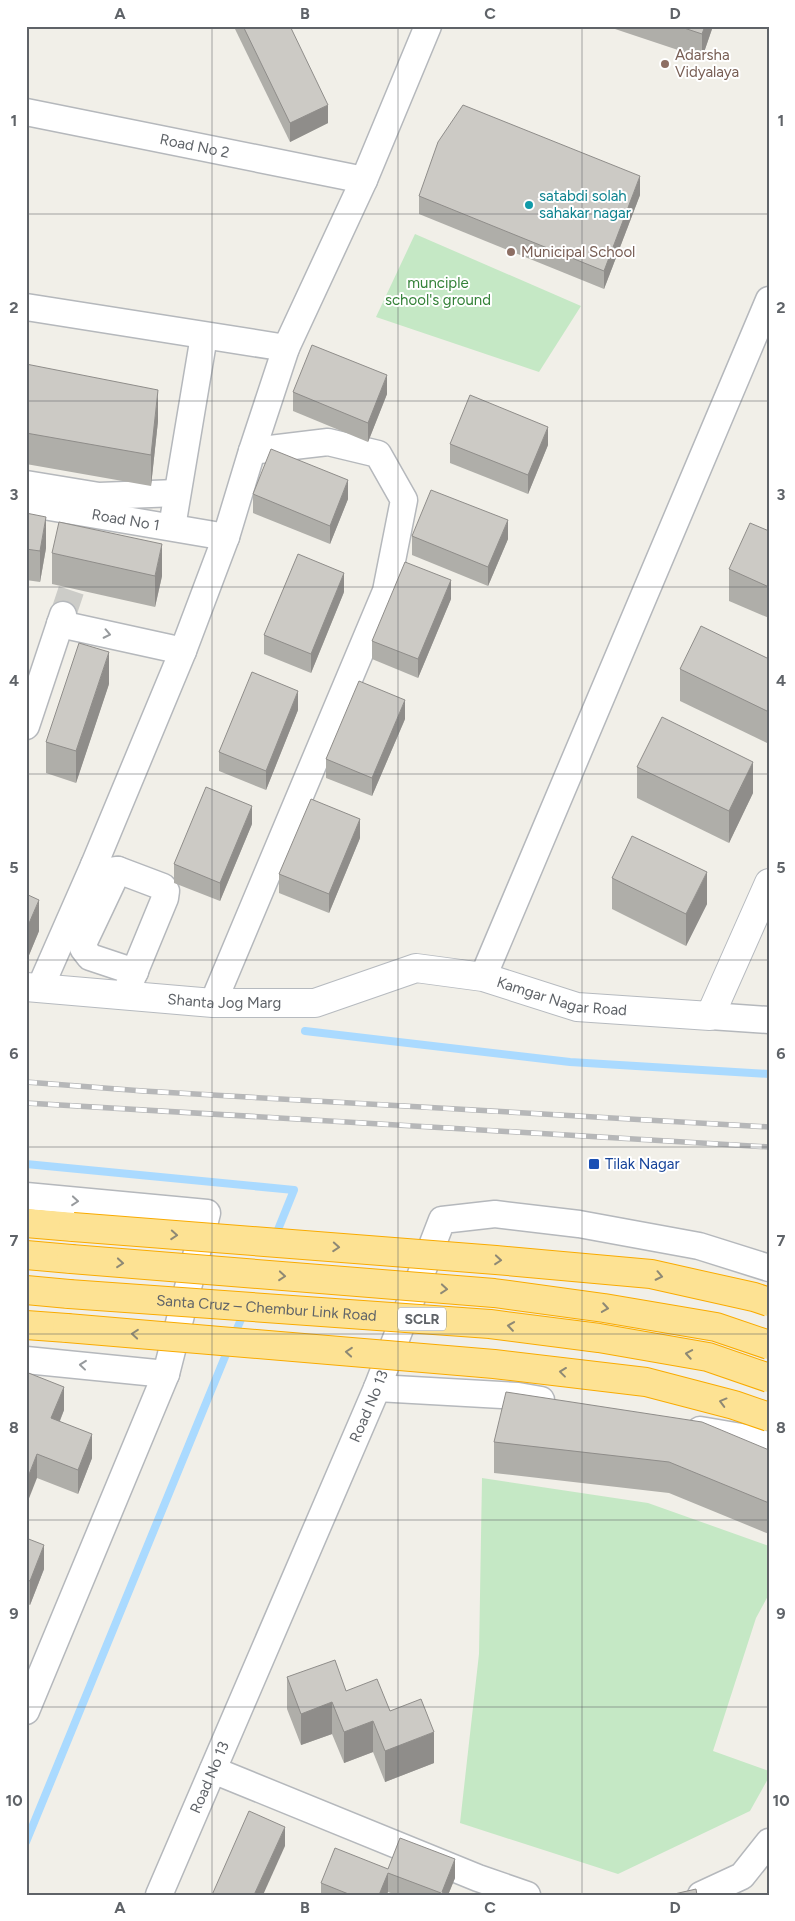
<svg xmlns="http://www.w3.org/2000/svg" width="795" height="1921" font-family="Figtree,sans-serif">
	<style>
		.green { fill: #c5e8c5 }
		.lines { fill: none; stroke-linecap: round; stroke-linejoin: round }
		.stream { stroke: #aadaff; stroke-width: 8 }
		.street-tunnel { stroke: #ccccc8; stroke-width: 26; stroke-dasharray: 26 13; stroke-linecap: butt }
		.street-casing { stroke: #b5b8bc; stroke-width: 29 }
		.secondary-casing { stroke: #b6babf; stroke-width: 30 }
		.highway-casing { stroke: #f9ab00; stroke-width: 30 }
		.street { stroke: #fff; stroke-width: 26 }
		.secondary { stroke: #fff; stroke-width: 28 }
		.highway { stroke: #fde293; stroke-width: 28 }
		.rail-casing { stroke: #b6b7b8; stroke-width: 5.5 }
		.rail { stroke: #fff; stroke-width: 4; stroke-dasharray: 11; stroke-linecap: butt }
		.highway-bridge-casing { stroke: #f9ab00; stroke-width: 30; stroke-linecap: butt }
		.highway-bridge { stroke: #fde293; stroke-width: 28 }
		.wall { fill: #afaea9 }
		.shaded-wall { fill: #8f8d8a }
		.building { fill: #cccac5; stroke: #8f8d8a }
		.oneway { stroke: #979a9d }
		.oneway2 { stroke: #8e8975 }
		.grid { fill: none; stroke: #5f6368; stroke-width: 1; stroke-opacity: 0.55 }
		.education-dot { fill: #8d6e63; stroke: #fff; stroke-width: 2 }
		.culture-dot { fill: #0f9aa8; stroke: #fff; stroke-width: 2 }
		.transit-dot { fill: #1a4fb4; stroke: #fff; stroke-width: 2 }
		.labels { text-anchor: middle; stroke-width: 4; stroke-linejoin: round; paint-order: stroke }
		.shield { fill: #fff; stroke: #8f9295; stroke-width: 1 }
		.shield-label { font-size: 14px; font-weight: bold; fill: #5f6368 }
		.education-label { font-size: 15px; fill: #785e54; stroke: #fff; text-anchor: start }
		.street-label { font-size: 15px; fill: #5f6368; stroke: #fff }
		.culture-label { font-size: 15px; fill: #0d838f; stroke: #fff; text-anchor: start }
		.park-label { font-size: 15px; fill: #348238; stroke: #fff }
		.transit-label { font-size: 15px; fill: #164399; stroke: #fff; text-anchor: start }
		.neatline { fill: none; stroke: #5f6368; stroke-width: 2 }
		.grid-label { font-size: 16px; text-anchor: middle; font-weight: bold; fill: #5f6368 }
	</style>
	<rect width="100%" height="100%" fill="#f1efe8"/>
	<g class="green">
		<path d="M415,234l166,72 -42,66 -163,-55z"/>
		<path d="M482,1478l166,25 121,43v48l-13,24 -43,133 56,20v6l-19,34 -132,63 -158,-51 19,-169z"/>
	</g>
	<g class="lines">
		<g class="stream">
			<path d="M305,1031l265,31 199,12"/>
			<path d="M26,1164l268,26 -19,47"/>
			<path d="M234,1336l10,-24"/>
			<path d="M26,1842l203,-495"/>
		</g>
		<path class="street-tunnel" d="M63,615l20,-60"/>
		<defs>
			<g id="street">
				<path id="s1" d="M26,112l338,68"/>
				<path d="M26,307l260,41"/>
				<path d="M26,484l73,12 78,-3"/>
				<path id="s2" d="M26,503l200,34"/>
				<path d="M172,527l32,-191"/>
				<path d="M60,624l123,27"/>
				<path d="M26,726l37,-111"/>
				<path d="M94,865l14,6 10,-1 45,17 3,4 -1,7 -40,97"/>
				<path d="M118,870l-35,74v4l7,9 45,15"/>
				<path d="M483,977l286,-677"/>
				<path d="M40,988l54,-123 89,-214 43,-114 26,-86 34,-103 78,-168 64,-154"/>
				<path d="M213,1003l173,-412 18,-91 -26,-46 -50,-12 -76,9"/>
				<path d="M710,1016l59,4"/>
				<path d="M26,1196l181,17 -41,161 -140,337"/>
				<path d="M26,1360l140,14"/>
				<path d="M377,1388l141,8 23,4"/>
				<path d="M700,1430l53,9 16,8"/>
				<path d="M213,1770l265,108 49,17"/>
				<path id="s3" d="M159,1895l218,-507 65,-168 53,-6 84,10 120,22 70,22"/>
				<path d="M701,1895l41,-19 27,-34"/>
			</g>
			<g id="secondary">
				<path id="s4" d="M26,987l187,16h102l101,-35 67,9 94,30 133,9 59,-133"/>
			</g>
			<g id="highway">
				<path d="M26,1223l47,4"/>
				<path d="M26,1255l45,4"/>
				<path d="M26,1290l43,4"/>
				<path d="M26,1325l41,3"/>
			</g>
		</defs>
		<use href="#street" class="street-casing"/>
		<use href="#secondary" class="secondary-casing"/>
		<use href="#highway" class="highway-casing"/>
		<use href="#street" class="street"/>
		<use href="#secondary" class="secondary"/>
		<use href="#highway" class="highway"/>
		<defs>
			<g id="rail">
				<path d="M26,1082l117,9 626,36"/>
				<path d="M26,1103l743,44"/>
			</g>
		</defs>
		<use href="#rail" class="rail-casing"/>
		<use href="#rail" class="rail"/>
		<defs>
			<g id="highway-bridge">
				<path d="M73,1227l423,33 155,14 103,23 15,5"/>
				<path d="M71,1259l423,34 110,15 112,19 53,18"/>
				<path id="s5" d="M69,1294l421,30 109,14 109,19 61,21"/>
				<path d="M67,1328l427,36 152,18 88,23 35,12"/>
			</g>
		</defs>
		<use href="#highway-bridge" class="highway-bridge-casing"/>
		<use href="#highway-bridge" class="highway-bridge"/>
	</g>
	<g class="wall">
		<path d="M235,26h55l38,97 -38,19 -55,-113z"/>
		<path d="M606,26h107l-11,32z"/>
		<path d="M640,195l-36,94 -185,-75v-18z"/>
		<path d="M26,364l132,57 -7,65 -125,-22z"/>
		<path d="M293,392l94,2 -19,48 -75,-31z"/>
		<path d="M450,444l98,1 -20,49 -78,-31z"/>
		<path d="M253,494l95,5 -18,45 -77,-31z"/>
		<path d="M26,513l20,35 -6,34 -14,-2z"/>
		<path d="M769,531v87l-40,-17v-32z"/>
		<path d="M412,536l96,3 -20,47 -76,-31z"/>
		<path d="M52,553l110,23 -7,31 -103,-23z"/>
		<path d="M344,592l-33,81 -47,-19v-19z"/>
		<path d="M451,599l-33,79 -46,-19v-18z"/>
		<path d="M769,659v85l-89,-43v-32z"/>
		<path d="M109,684l-33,99 -30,-10v-31z"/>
		<path d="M298,710l-32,80 -47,-19v-19z"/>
		<path d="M405,719l-33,77 -46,-18v-19z"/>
		<path d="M637,767l116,26 -24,50 -92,-45z"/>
		<path d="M252,824l-32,77 -46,-18v-19z"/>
		<path d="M360,838l-31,75 -50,-20v-19z"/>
		<path d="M612,878l95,26 -21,42 -74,-37z"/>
		<path d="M26,894l13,37 -12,29h-1z"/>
		<path d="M26,1372l38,38 -4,11 32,37 -14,36 -41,-16z"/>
		<path d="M494,1442l275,8v84l-100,-41 -175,-20z"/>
		<path d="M26,1538l18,31 -14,36 -4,-2z"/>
		<path d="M287,1677l59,14 44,20 44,52 -49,19 -12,-30 -29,11 -12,-29 -31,11 -14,-36z"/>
		<path d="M388,1869l67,9 -7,17h-52l-8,-3 -2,3h-65v-12z"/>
	</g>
	<g class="shaded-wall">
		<path d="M705,26h8l-11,32v-24z"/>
		<path d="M328,105v18l-38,19v-19z"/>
		<path d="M640,176v19l-36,94v-18z"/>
		<path d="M387,375v19l-19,48v-19z"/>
		<path d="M158,390v31l-7,65v-31z"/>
		<path d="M548,427v18l-20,49v-19z"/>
		<path d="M348,480v19l-18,45v-18z"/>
		<path d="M46,517v31l-6,34v-31z"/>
		<path d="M508,520v19l-20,47v-19z"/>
		<path d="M162,544v32l-7,31v-31z"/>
		<path d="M344,573v19l-33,81v-19z"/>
		<path d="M451,580v19l-33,79v-19z"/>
		<path d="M109,652v32l-33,99v-32z"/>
		<path d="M298,691v19l-32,80v-19z"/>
		<path d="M405,700v19l-33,77v-18z"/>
		<path d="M753,762v31l-24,50v-32z"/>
		<path d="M252,806v18l-32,77v-18z"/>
		<path d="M360,819v19l-31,75v-19z"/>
		<path d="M707,872v32l-21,42v-32z"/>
		<path d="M39,900v31l-12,29v-32z"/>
		<path d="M64,1387v23l-13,32v-24z"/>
		<path d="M92,1434v24l-14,36v-24z"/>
		<path d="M37,1454v24l-11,28v-24z"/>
		<path d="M44,1545v24l-14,36v-24z"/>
		<path d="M332,1702v32l-31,11v-31z"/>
		<path d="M373,1721v31l-29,11v-31z"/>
		<path d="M434,1732v31l-49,19v-31z"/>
		<path d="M285,1827v19l-22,49h-9z"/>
		<path d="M455,1859v19l-7,17 -6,-3z"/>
		<path d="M388,1873v19l-2,3h-7z"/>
	</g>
	<g class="building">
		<path d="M243,26h47l38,79 -38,18z"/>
		<path d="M678,26h27l-3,8z"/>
		<path d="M463,105l177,71 -36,95 -185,-75 19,-54z"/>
		<path d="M312,345l75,30 -19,48 -75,-31z"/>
		<path d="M26,364l132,26 -7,65 -125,-22z"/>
		<path d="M470,395l78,32 -20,48 -78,-31z"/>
		<path d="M271,449l77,31 -18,46 -77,-32z"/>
		<path d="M431,490l77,30 -20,47 -76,-31z"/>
		<path d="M26,513l20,4 -6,34 -14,-2z"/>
		<path d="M59,522l103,22 -7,32 -103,-23z"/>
		<path d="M750,523l19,8v56l-40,-18z"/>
		<path d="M298,554l46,19 -33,81 -47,-19z"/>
		<path d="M405,562l46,18 -33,79 -46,-18z"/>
		<path d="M701,626l68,33v53l-89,-43z"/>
		<path d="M79,643l30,9 -33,99 -30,-9z"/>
		<path d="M252,672l46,19 -32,80 -47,-19z"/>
		<path d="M359,681l46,19 -33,78 -46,-19z"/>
		<path d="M662,717l91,45 -24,49 -92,-44z"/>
		<path d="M206,787l46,19 -32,77 -46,-19z"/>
		<path d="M311,799l49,20 -31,75 -50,-20z"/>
		<path d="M632,836l75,36 -21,42 -74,-36z"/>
		<path d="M26,894l13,6 -12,28h-1z"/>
		<path d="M26,1372l38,15 -13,31 41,16 -14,36 -41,-16 -11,28z"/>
		<path d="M506,1392l196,30 67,28v53l-100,-41 -175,-20z"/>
		<path d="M26,1538l18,7 -14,36 -4,-2z"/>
		<path d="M335,1660l11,31 31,-12 13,32 31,-12 13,33 -49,19 -12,-30 -29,11 -12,-30 -31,12 -14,-37z"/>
		<path d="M249,1811l36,16 -31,68h-42z"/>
		<path d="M400,1838l55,21 -13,33 6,3h-8l1,-2 -53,-20 -9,22h-28l-30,-12 14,-35 53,21z"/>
		<path d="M696,1889l1,6h-27z"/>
	</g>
	<defs><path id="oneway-chevron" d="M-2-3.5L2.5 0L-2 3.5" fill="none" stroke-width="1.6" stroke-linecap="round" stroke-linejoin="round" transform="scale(1.25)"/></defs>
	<g class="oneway">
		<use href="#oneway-chevron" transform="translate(107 634) rotate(12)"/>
		<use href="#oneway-chevron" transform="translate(75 1201) rotate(5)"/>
		<use href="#oneway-chevron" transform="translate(83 1365) rotate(-174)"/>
	</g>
	<g class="oneway2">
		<use href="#oneway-chevron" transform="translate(174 1235) rotate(4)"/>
		<use href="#oneway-chevron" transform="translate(336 1247) rotate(4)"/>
		<use href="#oneway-chevron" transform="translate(498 1260) rotate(5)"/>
		<use href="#oneway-chevron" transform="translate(120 1263) rotate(5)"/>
		<use href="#oneway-chevron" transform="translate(282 1276) rotate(5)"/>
		<use href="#oneway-chevron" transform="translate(659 1276) rotate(12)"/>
		<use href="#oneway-chevron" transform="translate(444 1289) rotate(5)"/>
		<use href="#oneway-chevron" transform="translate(605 1308) rotate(9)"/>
		<use href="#oneway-chevron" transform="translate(511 1326) rotate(-172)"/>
		<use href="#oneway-chevron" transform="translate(135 1334) rotate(-175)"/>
		<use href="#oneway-chevron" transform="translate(349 1352) rotate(-175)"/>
		<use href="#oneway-chevron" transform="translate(689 1354) rotate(-170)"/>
		<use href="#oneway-chevron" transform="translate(563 1372) rotate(-173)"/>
		<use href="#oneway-chevron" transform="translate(723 1402) rotate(-165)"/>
	</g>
	<path class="grid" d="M212,26v1869M398,26v1869M582,26v1869M26,214h743M26,401h743M26,587h743M26,774h743M26,960h743M26,1147h743M26,1334h743M26,1520h743M26,1707h743"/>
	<g class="education-dot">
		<circle cx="665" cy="64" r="5"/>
		<circle cx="511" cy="252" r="5"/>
	</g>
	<circle class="culture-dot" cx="529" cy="205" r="5"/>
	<rect class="transit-dot" x="588" y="1158" width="12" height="12" rx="2.5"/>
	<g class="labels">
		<rect class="shield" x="398" y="1307.5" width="48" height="23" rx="4"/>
		<g class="shield-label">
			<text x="422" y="1324">SCLR</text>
		</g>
		<g class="education-label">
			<text x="675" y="60">Adarsha<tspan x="675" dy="17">Vidyalaya</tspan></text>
			<text x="521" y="257">Municipal School</text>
		</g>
		<g class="street-label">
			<text dy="5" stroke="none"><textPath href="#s1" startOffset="172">Road No 2</textPath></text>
			<text dy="5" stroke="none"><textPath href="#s2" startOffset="101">Road No 1</textPath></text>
			<text dy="5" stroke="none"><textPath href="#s4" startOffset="546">Kamgar Nagar Road</textPath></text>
			<text dy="5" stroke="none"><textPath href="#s4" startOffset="199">Shanta Jog Marg</textPath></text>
			<text dy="5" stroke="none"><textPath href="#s5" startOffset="198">Santa Cruz – Chembur Link Road</textPath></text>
			<text dy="5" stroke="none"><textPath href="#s3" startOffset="532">Road No 13</textPath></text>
			<text dy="5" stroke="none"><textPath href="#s3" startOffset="128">Road No 13</textPath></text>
		</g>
		<g class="culture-label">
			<text x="539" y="201">satabdi solah<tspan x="539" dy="17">sahakar nagar</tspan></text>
		</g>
		<g class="park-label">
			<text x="438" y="288">munciple<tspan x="438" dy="17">school's ground</tspan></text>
		</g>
		<g class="transit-label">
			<text x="605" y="1169">Tilak Nagar</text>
		</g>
	</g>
	<rect width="795" height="1921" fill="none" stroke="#ffffff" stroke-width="55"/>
	<rect x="28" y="28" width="740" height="1866" class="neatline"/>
	<g class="grid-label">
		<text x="120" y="19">A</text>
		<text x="305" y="19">B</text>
		<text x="490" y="19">C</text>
		<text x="675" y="19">D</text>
		<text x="14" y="126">1</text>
		<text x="781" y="126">1</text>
		<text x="14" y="313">2</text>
		<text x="781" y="313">2</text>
		<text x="14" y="500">3</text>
		<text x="781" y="500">3</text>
		<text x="14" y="686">4</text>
		<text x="781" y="686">4</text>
		<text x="14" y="873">5</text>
		<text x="781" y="873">5</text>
		<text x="14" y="1059">6</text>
		<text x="781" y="1059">6</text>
		<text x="14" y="1246">7</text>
		<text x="781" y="1246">7</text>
		<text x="14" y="1433">8</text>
		<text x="781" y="1433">8</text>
		<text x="14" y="1619">9</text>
		<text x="781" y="1619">9</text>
		<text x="14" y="1806">10</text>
		<text x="781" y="1806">10</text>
		<text x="120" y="1913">A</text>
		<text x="305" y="1913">B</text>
		<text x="490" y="1913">C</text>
		<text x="675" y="1913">D</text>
	</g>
</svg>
